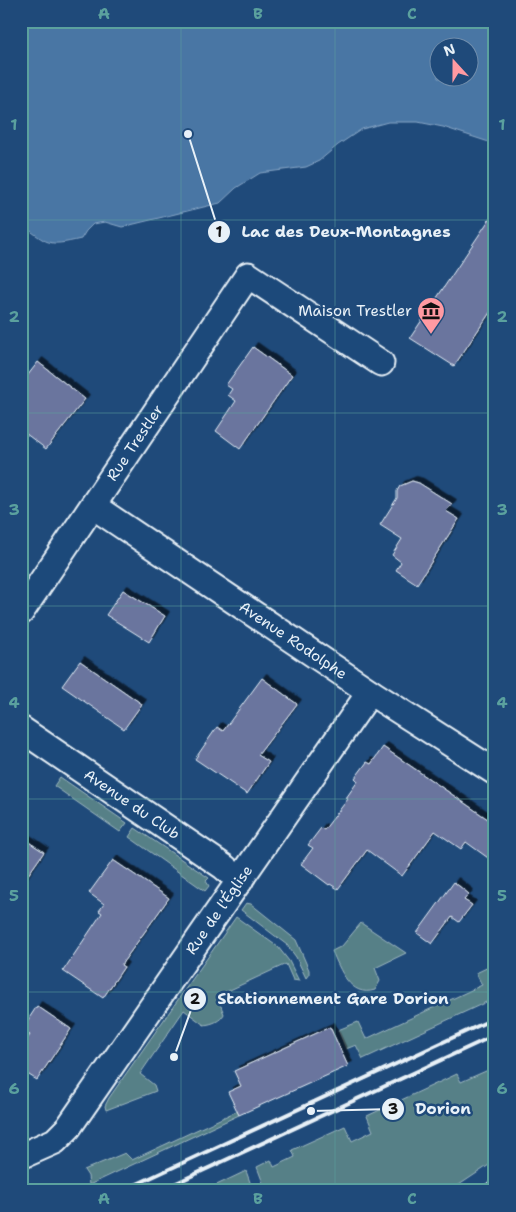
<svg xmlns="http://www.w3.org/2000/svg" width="516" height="1212" font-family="'Shantell Sans',sans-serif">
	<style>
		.green { fill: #568087; stroke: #9fb8c0 }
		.water { fill: #4976a4; stroke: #89a7c6; fill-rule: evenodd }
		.building { fill: #6a749e; stroke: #e8f1f8; filter: url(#shadow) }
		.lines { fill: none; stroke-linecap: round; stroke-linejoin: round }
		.minor-casing { stroke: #e8f1f8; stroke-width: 29 }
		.minor { stroke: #1f4a7a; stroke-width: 25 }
		.rail { stroke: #e8f1f8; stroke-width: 4 }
		.grid { fill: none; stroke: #5ba19e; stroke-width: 1; stroke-opacity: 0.55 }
		.labels { text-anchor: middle; stroke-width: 5; stroke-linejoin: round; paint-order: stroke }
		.poi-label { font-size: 15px; fill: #e8f1f8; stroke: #1f4a7a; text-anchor: end }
		.street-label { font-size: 15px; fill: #e8f1f8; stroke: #1f4a7a }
		.leader { fill: none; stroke: #e8f1f8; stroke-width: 2 }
		.callout-dot { fill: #e8f1f8; stroke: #1f4a7a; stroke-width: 2 }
		.mark-label { font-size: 15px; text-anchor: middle; font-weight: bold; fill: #111 }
		.callout-label { font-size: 16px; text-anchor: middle; font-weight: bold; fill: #e8f1f8; stroke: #1f4a7a; stroke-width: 5; stroke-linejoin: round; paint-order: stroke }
		.neatline { fill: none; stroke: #5ba19e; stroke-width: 2 }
		.grid-label { font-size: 16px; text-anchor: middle; font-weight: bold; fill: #5ba19e }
	</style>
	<defs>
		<filter id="shadow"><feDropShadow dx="4.5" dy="-4.5" stdDeviation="0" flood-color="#0009"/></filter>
	</defs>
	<rect width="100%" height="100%" fill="#1f4a7a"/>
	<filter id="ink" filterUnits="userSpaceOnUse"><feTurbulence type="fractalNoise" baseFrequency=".02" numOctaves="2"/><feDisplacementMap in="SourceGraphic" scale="10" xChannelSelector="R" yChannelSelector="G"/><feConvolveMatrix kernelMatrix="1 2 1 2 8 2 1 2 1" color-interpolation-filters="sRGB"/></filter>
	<g filter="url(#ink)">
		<g class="green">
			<path d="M60,777l67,46 -7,9 -66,-46z"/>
			<path d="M135,828l74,50 -3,3 3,5 -4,5 -76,-54z"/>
			<path d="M246,903l5,1 45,36 13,30v4l-3,4 -10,-21 -9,-12 -46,-35z"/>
			<path d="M236,917l42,30 11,14 10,20 -6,-1 -7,-16 -69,32 7,18c-3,7 -12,10 -20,11l-20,-15 -44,64 14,11 2,6 -50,19 -1,-4 4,-8z"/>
			<path d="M361,923l45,30 -31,15 5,13 -5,9c-25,8 -35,-21 -43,-39l10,-5z"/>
			<path d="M495,964v34l-132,61 -7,-14 -10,4 -8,-19 20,-8 8,17 116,-54 -6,-12z"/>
			<path d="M495,1067v94l-45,30h-189l2,-8 -6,-16 14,-7 3,7 21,-10 -3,-7 53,-24 7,15 21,-10 -6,-15 90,-42 4,8z"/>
			<path d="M237,1111l2,4 -150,70 -1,-9 -4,-6 41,-17 7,7z"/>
			<path d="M246,1171l5,14 -7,6h-40z"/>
		</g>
		<path class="water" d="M21,21h474v123l-52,-17 -25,-5h-30l-26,7 -24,16 -19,16 -13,6 -46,6 -24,15 -16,15 -98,24 -17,-5 -12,2 -7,7 -5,8c-35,8 -32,5 -60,-15zM438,48h30v30h-30z"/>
		<g class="building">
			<path d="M495,211v94l-41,61 -44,-28z"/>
			<path d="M253,347l39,28 -52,74 -24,-18 20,-30 -8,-6 4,-6 -6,-4z"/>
			<path d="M38,362l47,37 -39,50 -25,-19v-46z"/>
			<path d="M412,481l7,2 33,21 -6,7 13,8 -42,65 -21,-14 5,-8 -9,-7 10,-16 -22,-14 17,-27v-7l3,-5z"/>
			<path d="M123,590l42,26 -16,26 -43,-27z"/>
			<path d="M80,661l62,43 -18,25 -62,-43z"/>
			<path d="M262,678l35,26 -39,51 11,7 -22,32 -52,-35 22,-32 6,4z"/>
			<path d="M383,747l112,77v39l-29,-21 -5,7 -26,-18 -33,45 -35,-26 -29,39 -8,-5 -1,1 -28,-21 12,-16 -5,-3 13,-17 3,2 24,-31 -2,-1 12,-17 -3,-3 12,-16 4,2z"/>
			<path d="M21,837l23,15 -23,33z"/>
			<path d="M113,860l56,38 -48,67 3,2 -21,31 -40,-27 39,-58 -3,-2 5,-7 -15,-11z"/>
			<path d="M454,882l15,12 -5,6 8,5 -13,17 -7,-5 -20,27 -15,-11z"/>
			<path d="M37,1006l34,23 -34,51 -16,-10v-22l9,-13 -8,-6z"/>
			<path d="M330,1027l18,39 -109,49 -11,-23 13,-6 -7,-15z"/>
		</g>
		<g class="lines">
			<defs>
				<g id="minor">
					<path id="s1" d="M93,506l277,186 125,80"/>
					<path id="s2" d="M21,612l227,-337 133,88"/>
					<path id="s3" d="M21,729l203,138 16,14"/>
					<path id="s4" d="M21,1156l34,-15 13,-13 302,-436"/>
				</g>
			</defs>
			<use href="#minor" class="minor-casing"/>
			<use href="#minor" class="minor"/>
			<g class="rail">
				<path d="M122,1191l373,-173"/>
				<path d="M159,1191l336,-156"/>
				<path d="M478,1191l17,-11"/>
			</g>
		</g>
	</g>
	<path class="grid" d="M181,21v1170M335,21v1170M21,220h474M21,413h474M21,606h474M21,799h474M21,992h474"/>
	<defs>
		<symbol id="museum-pin" viewBox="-11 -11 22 30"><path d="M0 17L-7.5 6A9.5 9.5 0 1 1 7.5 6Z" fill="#ff9aa2" stroke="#1f4a7a"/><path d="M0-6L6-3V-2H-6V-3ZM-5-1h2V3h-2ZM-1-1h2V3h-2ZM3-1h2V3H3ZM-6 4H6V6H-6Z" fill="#111"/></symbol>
	</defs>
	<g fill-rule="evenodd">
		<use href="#museum-pin" x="415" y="295" width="32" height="43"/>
	</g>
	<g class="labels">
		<g class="poi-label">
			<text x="412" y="316">Maison Trestler</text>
		</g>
		<g class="street-label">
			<text dy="5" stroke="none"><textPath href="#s2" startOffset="204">Rue Trestler</textPath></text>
			<text dy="5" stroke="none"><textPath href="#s1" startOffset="241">Avenue Rodolphe</textPath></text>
			<text dy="5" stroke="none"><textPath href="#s3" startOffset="134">Avenue du Club</textPath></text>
			<text dy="5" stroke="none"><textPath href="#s4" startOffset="321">Rue de l'Église</textPath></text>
		</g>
	</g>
	<path class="leader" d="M188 134L219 232M174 1057L195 999M311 1111L393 1109"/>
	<g class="callout-dot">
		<circle cx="188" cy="134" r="5"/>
		<circle cx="174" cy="1057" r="5"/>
		<circle cx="311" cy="1111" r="5"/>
		<circle cx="219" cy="232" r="12"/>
		<circle cx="195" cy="999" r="12"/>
		<circle cx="393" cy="1109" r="12"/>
	</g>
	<g class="mark-label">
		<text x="219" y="237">1</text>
		<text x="195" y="1004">2</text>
		<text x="393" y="1114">3</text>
	</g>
	<g class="callout-label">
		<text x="346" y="237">Lac des Deux-Montagnes</text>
		<text x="333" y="1004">Stationnement Gare Dorion</text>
		<text x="443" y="1114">Dorion</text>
	</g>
	<rect width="516" height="1212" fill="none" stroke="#1f4a7a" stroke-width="55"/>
	<g transform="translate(454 62) rotate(339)"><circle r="24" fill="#1f4a7a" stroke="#6f8dac"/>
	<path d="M0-4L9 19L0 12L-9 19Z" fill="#ff9aa2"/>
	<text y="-8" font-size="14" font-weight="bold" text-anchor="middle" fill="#e8f1f8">N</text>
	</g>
	<rect x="28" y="28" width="460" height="1156" class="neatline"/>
	<g class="grid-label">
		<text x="104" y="19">A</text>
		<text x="258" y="19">B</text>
		<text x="412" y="19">C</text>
		<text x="14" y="130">1</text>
		<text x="502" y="130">1</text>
		<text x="14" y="322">2</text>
		<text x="502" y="322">2</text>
		<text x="14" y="515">3</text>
		<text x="502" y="515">3</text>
		<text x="14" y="708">4</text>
		<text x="502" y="708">4</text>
		<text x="14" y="901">5</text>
		<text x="502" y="901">5</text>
		<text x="14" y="1094">6</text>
		<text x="502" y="1094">6</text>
		<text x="104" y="1204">A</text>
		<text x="258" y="1204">B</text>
		<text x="412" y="1204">C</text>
	</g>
</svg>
